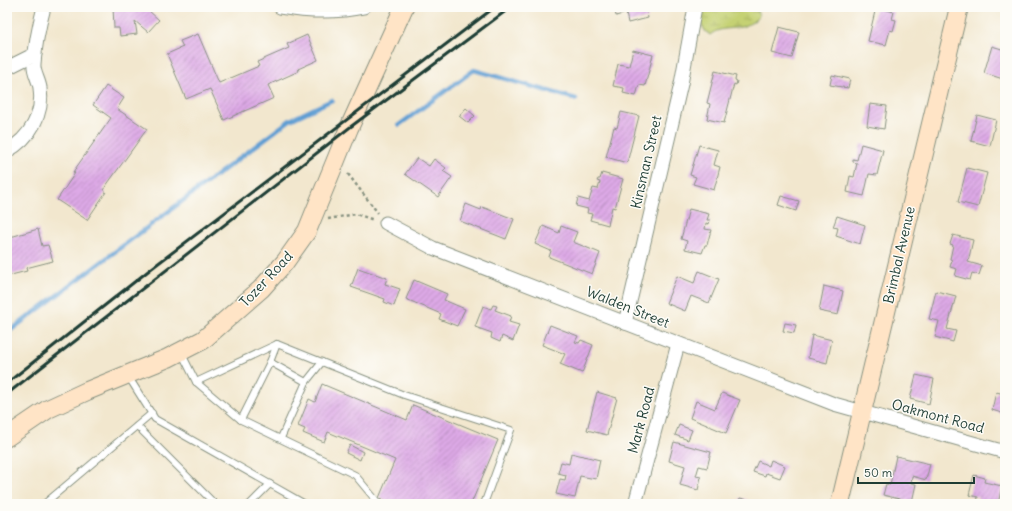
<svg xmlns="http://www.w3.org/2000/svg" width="1012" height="511" font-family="Delius,sans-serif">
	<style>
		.wetland { fill: url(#wetland-marsh); stroke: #728754 }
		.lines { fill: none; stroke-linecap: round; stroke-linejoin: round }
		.stream { stroke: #619fd3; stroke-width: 4.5 }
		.building { fill: url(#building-hatch) }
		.lane-casing { stroke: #889281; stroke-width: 8 }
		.street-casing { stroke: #889281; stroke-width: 15 }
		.secondary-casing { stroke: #889281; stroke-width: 20 }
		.path { stroke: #889281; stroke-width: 2.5; stroke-dasharray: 3 3; stroke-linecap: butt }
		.lane { stroke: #fff; stroke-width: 6 }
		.street { stroke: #fff; stroke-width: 13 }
		.secondary { stroke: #ffe4c6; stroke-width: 18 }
		.rail { stroke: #1f3d34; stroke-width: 3 }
		.labels { text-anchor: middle; stroke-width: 3; stroke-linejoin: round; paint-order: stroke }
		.street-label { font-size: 14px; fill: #1f3d34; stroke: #fdfcf7 }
	</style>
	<defs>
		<pattern id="wetland-marsh" width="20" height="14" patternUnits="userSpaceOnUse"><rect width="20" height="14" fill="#c5d173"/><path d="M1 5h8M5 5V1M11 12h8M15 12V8" fill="none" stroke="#a9b464"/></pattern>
		<pattern id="building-hatch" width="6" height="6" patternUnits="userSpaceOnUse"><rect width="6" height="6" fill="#dda9e6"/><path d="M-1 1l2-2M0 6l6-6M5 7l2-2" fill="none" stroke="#b38bbb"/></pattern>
	</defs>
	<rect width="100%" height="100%" fill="#fdfcf7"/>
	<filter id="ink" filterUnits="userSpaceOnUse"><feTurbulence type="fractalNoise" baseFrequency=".025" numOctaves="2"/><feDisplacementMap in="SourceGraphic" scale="8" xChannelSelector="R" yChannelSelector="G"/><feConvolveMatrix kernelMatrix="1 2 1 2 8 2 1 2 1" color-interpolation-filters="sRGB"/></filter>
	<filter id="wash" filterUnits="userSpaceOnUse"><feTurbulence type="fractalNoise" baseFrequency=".012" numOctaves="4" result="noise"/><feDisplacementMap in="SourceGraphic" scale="16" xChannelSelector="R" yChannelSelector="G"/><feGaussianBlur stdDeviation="0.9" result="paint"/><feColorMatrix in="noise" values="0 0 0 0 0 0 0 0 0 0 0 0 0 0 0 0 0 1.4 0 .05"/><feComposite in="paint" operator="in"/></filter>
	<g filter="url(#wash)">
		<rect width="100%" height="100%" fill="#f2e7ce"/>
		<path class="wetland" d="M702,7h54l3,9c-16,19 -35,7 -49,19l-5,-4 -8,-15z"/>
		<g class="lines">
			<g class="stream">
				<path d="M399,125l75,-55 102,29"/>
				<path d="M7,333l283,-213 42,-20"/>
			</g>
		</g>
		<g id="blocks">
			<g class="building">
				<path d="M113,7h34l1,3 11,10 -11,12 -13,-11 2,13 -17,2 -1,-8h-5z"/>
				<path d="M614,7h32l2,11 -20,5 -2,-10 -10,3z"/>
				<path d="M876,7l18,5 -2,7 4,1 -3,11 -3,-1 -4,15 -18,-4z"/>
				<path d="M779,27l20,5 -7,26 -20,-5z"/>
				<path d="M198,34l21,49 40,-17 -2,-4 32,-14 -2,-4 20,-9 11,25 -20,9 1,2 -31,14 6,13 -50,22 -14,-31 -24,10 -19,-45 16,-7 -3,-6z"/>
				<path d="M992,46l13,4v22l-2,7 -19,-6z"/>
				<path d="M633,50l20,5 -8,31 -6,-1 -3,11 -13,-3 1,-5 -11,-2 5,-22 11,2z"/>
				<path d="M715,71l21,5 -1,4 2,1 -1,4 -2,-1 -10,39 -17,-4 3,-15 -3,-1z"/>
				<path d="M832,75l18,4 -2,9 -18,-3z"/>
				<path d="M106,86l18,12 -7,11 30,20 -44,61 3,2 -19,28 -30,-20 18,-27 -2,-1 38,-54 -18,-13z"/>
				<path d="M870,104l17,2 -3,23 -17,-3z"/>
				<path d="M466,108l9,8 -7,7 -9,-7z"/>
				<path d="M621,112l18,4 -12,47 -21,-6 8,-30 3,1z"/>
				<path d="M977,115l19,5 -6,26 -19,-5z"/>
				<path d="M861,144l22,6 -6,25 -8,-1 -5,22 -17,-4 3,-16 4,1 3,-14 -4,-1v-3l4,1z"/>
				<path d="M699,145l19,5 -4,15 6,2 -6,23 -21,-6 3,-7 -6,-2z"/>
				<path d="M417,158l12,8 5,-7 12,9 -3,3 9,6 -14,20 -33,-23z"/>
				<path d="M967,168l20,5 -9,34 -20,-5z"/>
				<path d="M602,173l21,6 -8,29 -3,-1 -4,18 -18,-5 2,-6 -5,-1 1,-4 -12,-3 2,-8 11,3 4,-13 5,1 2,-7 -3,-1 1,-2h2z"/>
				<path d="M781,196l18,5 -3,10 -18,-6z"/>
				<path d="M466,204l15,6 1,-3 32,12 -8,20 -46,-18z"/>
				<path d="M689,209l20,5 -2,6h3l-1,4 -3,-1 -1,6 6,1 -4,15h-2l-3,8 -17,-4 2,-8 -6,-2z"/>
				<path d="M837,216l28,9 -5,19 -24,-8 2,-8 -5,-1z"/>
				<path d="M543,226l16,7 2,-7 16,6 -4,10 27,11 -8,21 -43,-17 2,-6 -16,-7z"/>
				<path d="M38,229l4,17 6,-1 5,16 -27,7 1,3 -20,5v-38z"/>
				<path d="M953,235l20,5 -5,22 14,4 -3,9 -7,-2 -2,7 -15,-4 2,-7 -7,-2 2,-7 -2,-1 3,-14 -3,-1z"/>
				<path d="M358,268l29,10 -2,6 15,5 -6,17 -10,-4 1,-3 -34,-12z"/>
				<path d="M699,271l20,8 -10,24 -18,-7 -6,15 -19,-8 11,-27 17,7z"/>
				<path d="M414,280l33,14 -3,6 21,9 -8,17 -18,-7 2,-5 -35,-15z"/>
				<path d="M824,286l19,5 -5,24 -19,-4z"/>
				<path d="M936,291l20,5 -9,33 9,2 -3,11 -18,-5 4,-16 -10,-2z"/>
				<path d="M493,305l4,1 -2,4 16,6 -2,6 10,3 -6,16 -11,-5 -2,6 -9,-4 1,-5 -17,-6 8,-21 8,3z"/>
				<path d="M785,323l11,2 -2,8 -11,-2z"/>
				<path d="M550,325l28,11 -3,6 4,1 2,-3 12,5 -11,28 -22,-9 5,-10 -23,-9z"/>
				<path d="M812,335l20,5 -5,23 -19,-5z"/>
				<path d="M916,375l18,4 -5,25 -19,-5z"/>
				<path d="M322,384l85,36 6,-15 85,35 -27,64h-78l-14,-6 16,-38 -67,-28 -4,10 -21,-9 2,-4 -7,-3 11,-27 6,3z"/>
				<path d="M597,392l20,6 -10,37 -20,-5z"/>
				<path d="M996,392l9,2v20l-13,-4z"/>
				<path d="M722,393l18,7 -14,33 -36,-15 6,-17 19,8z"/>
				<path d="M679,425l13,5 -4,10 -13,-5z"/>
				<path d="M674,442l37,10 -4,16 -8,-2 -3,10 5,1 -3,13 -18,-5 5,-19 -16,-5z"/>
				<path d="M350,445l13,7 -3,8 -14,-7z"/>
				<path d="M571,453l29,7 -4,19 -16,-3 -5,22 -19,-4 4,-15 5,1 1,-5 -8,-2 3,-11 8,2z"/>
				<path d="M896,456l34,8 -4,16 -14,-4 -1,7 5,1 -4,18 -29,-7 3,-11 4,1z"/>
				<path d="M771,460l14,6 -5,12 -14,-5 -1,3 -12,-4 5,-11 11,5z"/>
				<path d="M974,475l11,3 -1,4 18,4 -4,18h-21l1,-7 -9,-2z"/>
				<path d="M740,498l8,2 -1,4h-9z"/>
			</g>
		</g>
	</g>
	<g filter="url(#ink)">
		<use href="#blocks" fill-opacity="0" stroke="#889281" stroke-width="1"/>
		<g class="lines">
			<defs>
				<g id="lane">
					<path d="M182,354l14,28 45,38 114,55 24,29"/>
					<path d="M270,362l36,20"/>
					<path d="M128,376l27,43 150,85"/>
					<path d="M196,382l81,-38 127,51 107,35 -27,74"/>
					<path d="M241,420l29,-58 7,-18"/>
					<path d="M137,426l78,78"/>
					<path d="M281,438l25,-56 16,-20"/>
					<path d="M44,504l108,-91"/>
					<path d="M250,504l20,-20"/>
				</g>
				<g id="street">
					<path d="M280,7c28,5 56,6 84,0"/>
					<path d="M7,68l28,-14"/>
					<path d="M7,151c23,-13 37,-37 33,-63 -1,-8 -7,-16 -6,-24 1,-19 5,-38 10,-57"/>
					<path d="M386,223l47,25 401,156 171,48"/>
					<path d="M625,323l56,-239 14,-77"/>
					<path d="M635,504l43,-160"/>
				</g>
				<g id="secondary">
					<path d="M7,437l41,-28 39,-18 81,-33 35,-18 58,-51 24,-27 22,-31 42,-103 55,-121"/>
					<path d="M840,504l119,-497"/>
				</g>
			</defs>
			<use href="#lane" class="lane-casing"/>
			<use href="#street" class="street-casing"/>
			<use href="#secondary" class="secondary-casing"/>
			<g class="path">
				<path d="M348,174l30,39"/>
				<path d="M328,219l28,-5 18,6"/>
			</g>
			<use href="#lane" class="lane"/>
			<use href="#street" class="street"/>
			<use href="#secondary" class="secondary"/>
			<g class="rail">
				<path d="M7,383l145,-115 343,-261"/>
				<path d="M7,394l342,-266 162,-121"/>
			</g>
		</g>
	</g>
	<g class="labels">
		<g class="street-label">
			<text transform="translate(646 162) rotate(-77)" y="5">Kinsman Street</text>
			<text transform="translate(899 255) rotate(-77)" y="5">Brimbal Avenue</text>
			<text transform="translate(266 279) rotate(-47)" y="5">Tozer Road</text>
			<text transform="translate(628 307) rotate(22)" y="5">Walden Street</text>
			<text transform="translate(938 416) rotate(15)" y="5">Oakmont Road</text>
			<text transform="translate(641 420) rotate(-75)" y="5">Mark Road</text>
		</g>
	</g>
	<rect width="1012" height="511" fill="none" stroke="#fdfcf7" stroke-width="24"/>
	<path d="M858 477v6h116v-6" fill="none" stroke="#1f3d34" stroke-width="2"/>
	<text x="864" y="477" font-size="12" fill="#1f3d34" stroke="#fdfcf7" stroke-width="3" paint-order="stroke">50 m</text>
</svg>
